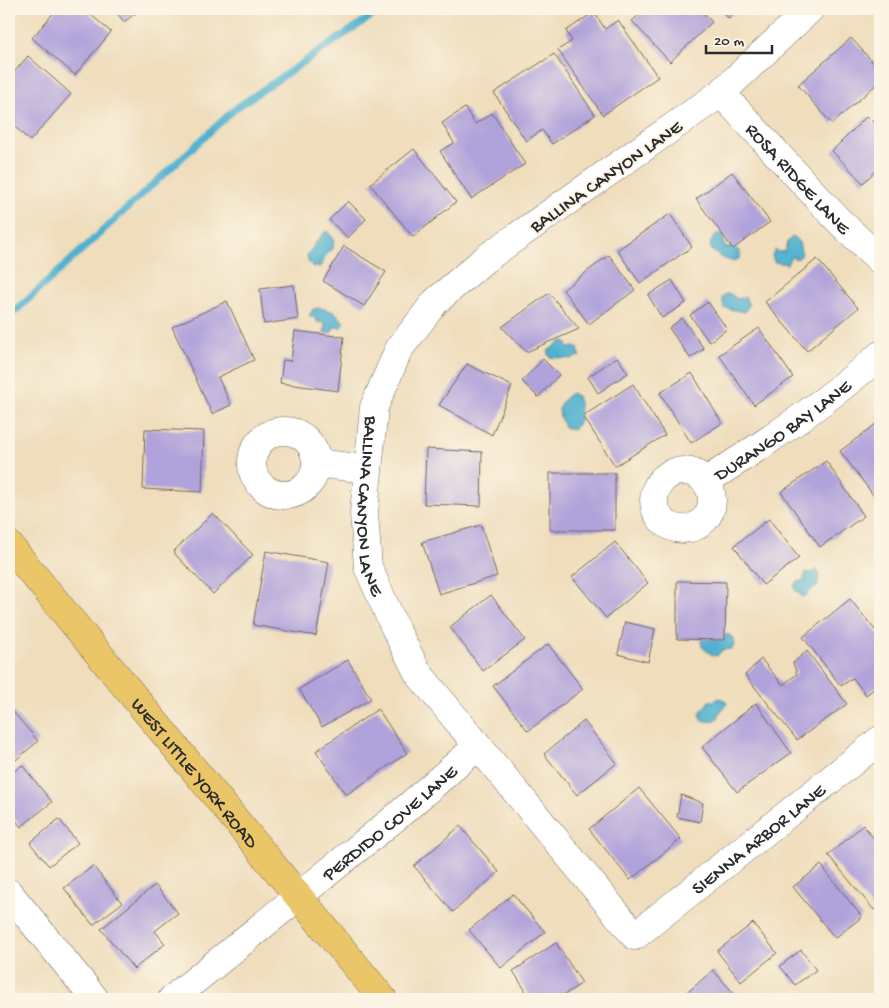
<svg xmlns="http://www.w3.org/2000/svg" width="889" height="1008" font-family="'Gochi Hand',sans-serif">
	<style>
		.water { fill: #50b1cf; stroke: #3e6e7d }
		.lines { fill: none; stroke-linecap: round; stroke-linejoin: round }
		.stream { stroke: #50b1cf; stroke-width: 7 }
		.building { fill: #b0a2da }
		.minor-casing { stroke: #70695d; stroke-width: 29 }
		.major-casing { stroke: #70695d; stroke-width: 29 }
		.minor { stroke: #fff; stroke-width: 28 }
		.major { stroke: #eac669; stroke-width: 28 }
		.labels { text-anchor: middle; stroke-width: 4; stroke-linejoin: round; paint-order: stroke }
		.street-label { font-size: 19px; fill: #2b2b2b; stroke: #fcf5e5 }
	</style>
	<rect width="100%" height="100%" fill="#fcf5e5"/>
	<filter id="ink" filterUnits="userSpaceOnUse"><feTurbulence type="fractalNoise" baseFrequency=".02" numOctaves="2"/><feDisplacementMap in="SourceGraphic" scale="10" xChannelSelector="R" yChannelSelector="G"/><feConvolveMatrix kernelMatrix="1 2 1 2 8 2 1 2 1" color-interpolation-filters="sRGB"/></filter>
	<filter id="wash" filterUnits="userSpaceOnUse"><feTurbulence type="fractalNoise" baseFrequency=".0096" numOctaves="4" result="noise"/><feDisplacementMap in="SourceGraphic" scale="20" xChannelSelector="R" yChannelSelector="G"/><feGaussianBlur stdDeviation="1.12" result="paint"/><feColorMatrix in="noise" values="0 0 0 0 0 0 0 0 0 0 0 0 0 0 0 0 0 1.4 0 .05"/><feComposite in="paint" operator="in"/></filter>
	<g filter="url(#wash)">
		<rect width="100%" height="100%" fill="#efddbb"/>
		<g class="water">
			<path d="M327,231l7,8 -1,10 -9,9 -4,9h-7l-5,-5 -1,-8c8,-7 10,-17 20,-23z"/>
			<path d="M716,234h3l4,2 2,12 9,-1 6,4v7c-9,7 -20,-1 -28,-7l-2,-7z"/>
			<path d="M792,237l3,1 4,4 3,13 -5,4 -6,-2 -4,7 -13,-2 -2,-7 3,-5 6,2 4,-1 2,-9z"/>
			<path d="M725,294h6l6,5 8,-2 4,8 -4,7 -21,-4 -2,-11z"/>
			<path d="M320,308c12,2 18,5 24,15l-2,4h-8l-3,6h-6l-1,-2 1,-8 -8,-1 -1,-4 -7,-2 4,-7z"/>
			<path d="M562,341h4l2,7 7,-1 3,1 2,8 -9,3 -21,-2 -2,-2 1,-5z"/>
			<path d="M571,393l6,3c4,12 5,24 -4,34l-9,-3c-7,-17 -8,-22 7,-34z"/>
			<path d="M816,569l3,5 -1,12 -9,5 -3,5 -4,1 -7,-7 -1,-5 4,-3 6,-2 2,-8 6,1z"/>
			<path d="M724,635h6c4,3 6,9 2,14l-10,1 -5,6 -5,-1 -10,-8 -1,-6 2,-2 13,1z"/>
			<path d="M720,698l5,2 2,4 -7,8 -2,6c-4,5 -12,4 -17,1l-1,-6 9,-12h4z"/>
		</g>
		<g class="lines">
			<path class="stream" d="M9,317l227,-209 146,-99"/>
		</g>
		<g id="blocks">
			<g class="building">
				<path d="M57,9h27l27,23 -36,43 -43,-37z"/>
				<path d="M114,9h27l-17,13z"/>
				<path d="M646,9h54l12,13 -42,40 -38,-41z"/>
				<path d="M719,9h18l-9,9z"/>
				<path d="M594,12l11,17 13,-9 40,57 -55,38 -45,-65 14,-9 -6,-10z"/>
				<path d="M851,38l29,32v11l-48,43 -34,-39z"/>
				<path d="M554,54l41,61 -43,29 -10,-14 -16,11 -32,-48z"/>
				<path d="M28,56l43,38 -41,47 -21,-20v-43z"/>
				<path d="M465,108l10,16 17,-11 33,51 -54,35 -31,-48 14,-8 -12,-20z"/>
				<path d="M867,116l13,13v38l-17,16 -31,-32z"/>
				<path d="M414,149l42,53 -43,35 -43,-53z"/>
				<path d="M732,172l38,50 -37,27 -37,-50z"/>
				<path d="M348,201l18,18 -18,19 -19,-18z"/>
				<path d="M670,214l22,33 -52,36 -23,-33z"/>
				<path d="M344,246l42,26 -22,34 -41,-25z"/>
				<path d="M609,255l26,35 -46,34 -26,-34z"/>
				<path d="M817,259l41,49 -51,43 -42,-49z"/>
				<path d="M672,280l14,23 -24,15 -14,-23z"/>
				<path d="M294,285l4,34 -34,5 -4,-35z"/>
				<path d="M549,293l30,36 -53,23 -24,-25z"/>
				<path d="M227,301l27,59 -36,17 13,28 -19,9 -40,-87z"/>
				<path d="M708,302l19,27 -18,13 -19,-27z"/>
				<path d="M682,318l22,31 -14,9 -21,-30z"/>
				<path d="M759,328l34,49 -39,28 -35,-50z"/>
				<path d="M295,331l49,6 -6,54 -58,-8 3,-23 8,1z"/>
				<path d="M617,357l11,16 -30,20 -10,-16z"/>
				<path d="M543,359l16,16 -21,22 -16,-16z"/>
				<path d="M467,364l45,22 -20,49 -53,-30z"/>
				<path d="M692,373l30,50 -31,20 -31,-50z"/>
				<path d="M633,384l32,51 -50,31 -32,-50z"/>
				<path d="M880,421v83l-40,-53z"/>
				<path d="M145,429l59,2 -2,61 -59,-3z"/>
				<path d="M426,449l56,3 -1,54 -57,-2z"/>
				<path d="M826,461l38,55 -44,31 -39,-55z"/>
				<rect x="550" y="473" width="65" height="57"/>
				<path d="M213,513l40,42 -40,39 -40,-42z"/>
				<path d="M769,519l30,39 -36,27 -29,-39z"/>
				<path d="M481,525l16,51 -58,18 -17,-52z"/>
				<path d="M615,542l33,41 -42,35 -34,-41z"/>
				<path d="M266,551l63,11 -13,74 -63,-11z"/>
				<path d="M677,581l49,1 -1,58 -48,-1z"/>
				<path d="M491,595l34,45 -42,31 -33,-44z"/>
				<path d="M850,599l30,37v48l-14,11 -13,-17 -12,8 -38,-49z"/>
				<path d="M625,622l30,7 -7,33 -30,-8z"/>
				<path d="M548,644l35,45 -55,42 -35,-45z"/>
				<path d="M807,651l40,53 -50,36 -52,-65 16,-16 22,26 14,-11 -4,-11z"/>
				<path d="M348,660l23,39 -49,28 -23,-38z"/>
				<path d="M756,703l35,50 -54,39 -35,-45z"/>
				<path d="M9,707l29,34 -29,25z"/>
				<path d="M378,709l29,44 -61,42 -30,-44z"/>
				<path d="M584,721l33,42 -40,32 -33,-41z"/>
				<path d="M22,765l30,37 -31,25 -12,-15v-36z"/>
				<path d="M639,788l42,51 -51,41 -41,-51z"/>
				<path d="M681,795l22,8 -3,19 -23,-5z"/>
				<path d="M59,819l19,24 -29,23 -19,-23z"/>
				<path d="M863,825l17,21v59l-6,5 -46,-55z"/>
				<path d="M460,826l39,46 -46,40 -39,-46z"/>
				<path d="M821,865l41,52 -27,21 -42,-51z"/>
				<path d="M93,866l29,37 -29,22 -29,-37z"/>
				<path d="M155,885l23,28 -23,18 10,13 -31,25 -33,-40z"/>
				<path d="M513,894l32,38 -44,36 -32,-38z"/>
				<path d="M753,923l24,30 -36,29 -24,-31z"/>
				<path d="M556,943l26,40 -24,16h-27l-18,-28z"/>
				<path d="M801,950l15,20 -21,15 -15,-19z"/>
				<path d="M713,970l26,29h-59z"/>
				<path d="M604,993l10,6h-14z"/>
			</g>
		</g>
	</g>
	<g filter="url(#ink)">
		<use href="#blocks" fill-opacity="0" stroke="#70695d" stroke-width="1"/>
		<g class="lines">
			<defs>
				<g id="minor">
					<path id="s1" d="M810,9l-89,84 -236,166 -50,43 -36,47 -25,58 -10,106 4,54 26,59 24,47 217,263 245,-196"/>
					<path id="s2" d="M721,93l117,127 42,40"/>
					<circle cx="284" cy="463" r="32"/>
					<path d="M316,463l51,6"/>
					<circle cx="683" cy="500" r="29"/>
					<path id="s3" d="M706,481c59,-37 122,-80 174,-126"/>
					<path d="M9,893l86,106"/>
					<path id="s4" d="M172,999l223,-181 83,-72"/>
				</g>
				<g id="major">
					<path id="s5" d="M9,545l374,454"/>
				</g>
			</defs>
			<use href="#minor" class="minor-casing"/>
			<use href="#major" class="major-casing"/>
			<use href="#minor" class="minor"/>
			<use href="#major" class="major"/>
		</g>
	</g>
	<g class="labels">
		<g class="street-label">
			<text transform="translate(605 175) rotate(-35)" y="7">BALLINA CANYON LANE</text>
			<text dy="7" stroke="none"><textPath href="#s2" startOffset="115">ROSA RIDGE LANE</textPath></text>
			<text dy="7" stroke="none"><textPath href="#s3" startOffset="92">DURANGO BAY LANE</textPath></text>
			<text dy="7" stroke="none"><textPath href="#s1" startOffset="699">BALLINA CANYON LANE</textPath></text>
			<text dy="7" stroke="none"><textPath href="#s5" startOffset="294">WEST LITTLE YORK ROAD</textPath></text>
			<text dy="7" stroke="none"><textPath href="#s4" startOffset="280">PERDIDO COVE LANE</textPath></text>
			<text dy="7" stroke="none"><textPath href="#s1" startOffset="1375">SIENNA ARBOR LANE</textPath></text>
		</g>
	</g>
	<rect width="889" height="1008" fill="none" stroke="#fcf5e5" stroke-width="30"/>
	<path d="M706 45v8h66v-8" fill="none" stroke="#2b2b2b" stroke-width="2.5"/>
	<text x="714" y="45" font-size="15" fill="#2b2b2b" stroke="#fcf5e5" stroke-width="4" paint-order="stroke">20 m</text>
</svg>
